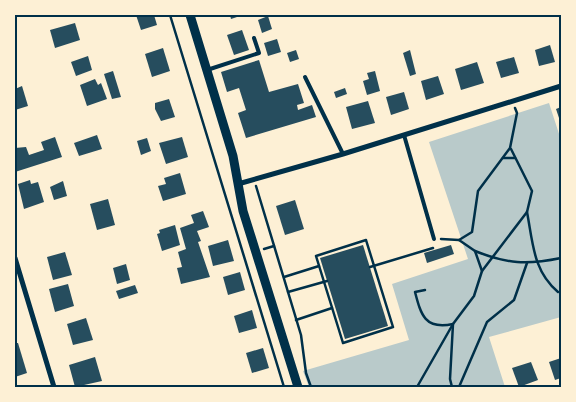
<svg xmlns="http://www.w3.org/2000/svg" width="576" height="402" font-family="Raleway,sans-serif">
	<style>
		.green { fill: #b9caca }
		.building { fill: #264d5e }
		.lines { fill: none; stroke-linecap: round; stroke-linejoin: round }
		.path { stroke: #003049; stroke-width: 2.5 }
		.service { stroke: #003049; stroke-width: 4 }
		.minor { stroke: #003049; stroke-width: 5 }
		.tertiary { stroke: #003049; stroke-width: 9 }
		.neatline { fill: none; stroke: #003049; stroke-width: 2 }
	</style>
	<rect width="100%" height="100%" fill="#fdf0d5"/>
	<path class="green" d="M549,103l12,37v177l-72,20 16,50h-196l-6,-16 106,-31 -17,-56 76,-25 -39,-117z"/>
	<g class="building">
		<path d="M136,15h18l3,10 -16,5z"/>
		<path d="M230,15h13l-12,4z"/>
		<path d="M268,16l4,13 -10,4 -4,-13z"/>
		<path d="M75,23l5,17 -25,8 -5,-18z"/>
		<path d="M242,30l7,20 -15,5 -7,-20z"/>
		<path d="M277,39l4,13 -13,4 -4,-13z"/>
		<path d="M550,45l5,17 -16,4 -4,-16z"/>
		<path d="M163,48l7,23 -18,6 -7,-23z"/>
		<path d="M296,50l3,9 -9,3 -3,-9z"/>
		<path d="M410,50l6,24 -6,2 -7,-23z"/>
		<path d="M88,56l4,14 -16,6 -5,-14z"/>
		<path d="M514,57l5,16 -18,5 -5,-16z"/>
		<path d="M259,60l10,32 29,-8 6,19 -7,2 1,5 14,-5 4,12 -70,21 -8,-25 8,-3 -7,-22 -12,4 -6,-20z"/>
		<path d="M477,62l7,21 -23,7 -6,-21z"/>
		<path d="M113,71l8,26 -9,2 -8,-25z"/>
		<path d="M375,71l5,20 -13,4 -4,-14 6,-2 -2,-6z"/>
		<path d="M438,76l6,18 -18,6 -5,-19z"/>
		<path d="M95,79l3,6 3,-2 6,16 -20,7 -7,-21z"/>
		<path d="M22,86l6,20 -13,4v-21z"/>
		<path d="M345,88l2,6 -11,4 -2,-6z"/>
		<path d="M404,92l5,17 -18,6 -5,-18z"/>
		<path d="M169,99l6,18 -14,4 -6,-12v-6z"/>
		<path d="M368,101l7,22 -23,6 -6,-22z"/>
		<path d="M561,107v17l-5,-15z"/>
		<path d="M97,135l5,14 -23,7 -5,-13z"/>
		<path d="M55,137l7,20 -47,15v-24l11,-1 3,8 15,-5 -3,-8z"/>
		<path d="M182,137l6,20 -22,7 -7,-21z"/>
		<path d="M147,138l4,13 -10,4 -4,-14z"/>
		<path d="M180,173l6,21 -23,7 -5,-15 8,-2 -2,-6z"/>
		<path d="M30,180l1,4 7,-2 6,20 -20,7 -6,-25z"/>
		<path d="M63,181l4,15 -13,4 -4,-13z"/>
		<path d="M108,199l7,26 -18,5 -7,-26z"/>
		<path d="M295,200l9,29 -19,6 -9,-29z"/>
		<path d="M203,211l6,16 -12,4 4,10 -3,1 12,35 -29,7 -4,-16 5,-1 -4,-15 8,-3 -6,-21 14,-5 -3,-8z"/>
		<path d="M175,225l5,20 -18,6 -5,-17 3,-1 -1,-3z"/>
		<path d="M228,240l6,21 -21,5 -5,-20z"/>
		<path d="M363,245l25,81 -43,13 -25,-81z"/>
		<path d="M451,245l3,9 -27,9 -3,-10z"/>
		<path d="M65,252l7,23 -19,5 -6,-23z"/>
		<path d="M126,264l4,16 -13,4 -4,-16z"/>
		<path d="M240,272l5,18 -17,5 -5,-18z"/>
		<path d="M68,284l6,22 -19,6 -6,-23z"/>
		<path d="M135,285l3,8 -19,6 -3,-8z"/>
		<path d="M252,310l5,18 -18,5 -5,-17z"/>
		<path d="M86,318l7,22 -20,5 -6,-21z"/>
		<path d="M15,343h3l9,30 -12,4z"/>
		<path d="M263,348l6,20 -17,5 -6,-20z"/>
		<path d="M95,357l7,24 -27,6 -6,-22z"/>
		<path d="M561,358v20l-6,2 -6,-18z"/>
		<path d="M531,362l7,18 -19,7 -7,-19z"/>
	</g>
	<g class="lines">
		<g class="path">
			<path d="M170,15l114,372"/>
			<path d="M503,158h12"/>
			<path d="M256,186l45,149 5,38 5,14"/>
			<path d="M527,212c6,31 6,59 31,80"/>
			<path d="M441,239l18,1 13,-8 6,-41 32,-43 7,-35 -2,-5"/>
			<path d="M366,240l27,87 -50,16 -27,-87z"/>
			<path d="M264,249l10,-3"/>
			<path d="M475,251c32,13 52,14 86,7"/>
			<path d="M370,267l63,-19"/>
			<path d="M482,271l45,-59 5,-21 -21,-42"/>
			<path d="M284,277l35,-11"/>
			<path d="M425,290l-10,2c6,23 10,38 38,32l-3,55 2,8"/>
			<path d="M288,292l39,-11"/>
			<path d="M296,320l36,-12"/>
			<path d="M417,387l36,-63 21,-28 8,-25 -7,-20 -16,-11"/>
			<path d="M459,387l28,-65 27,-22 13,-37"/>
		</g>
		<g class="service">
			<path d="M207,70l52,-17 -5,-15"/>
			<path d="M305,77l38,77"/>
			<path d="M404,135l30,104"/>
		</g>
		<g class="minor">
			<path d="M238,184l105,-30 218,-68"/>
			<path d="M15,258l39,129"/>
		</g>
		<path class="tertiary" d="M190,15l43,141 10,55 55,176"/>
	</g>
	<rect width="576" height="402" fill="none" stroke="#fdf0d5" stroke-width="32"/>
	<rect x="16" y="16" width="544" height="370" class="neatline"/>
</svg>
